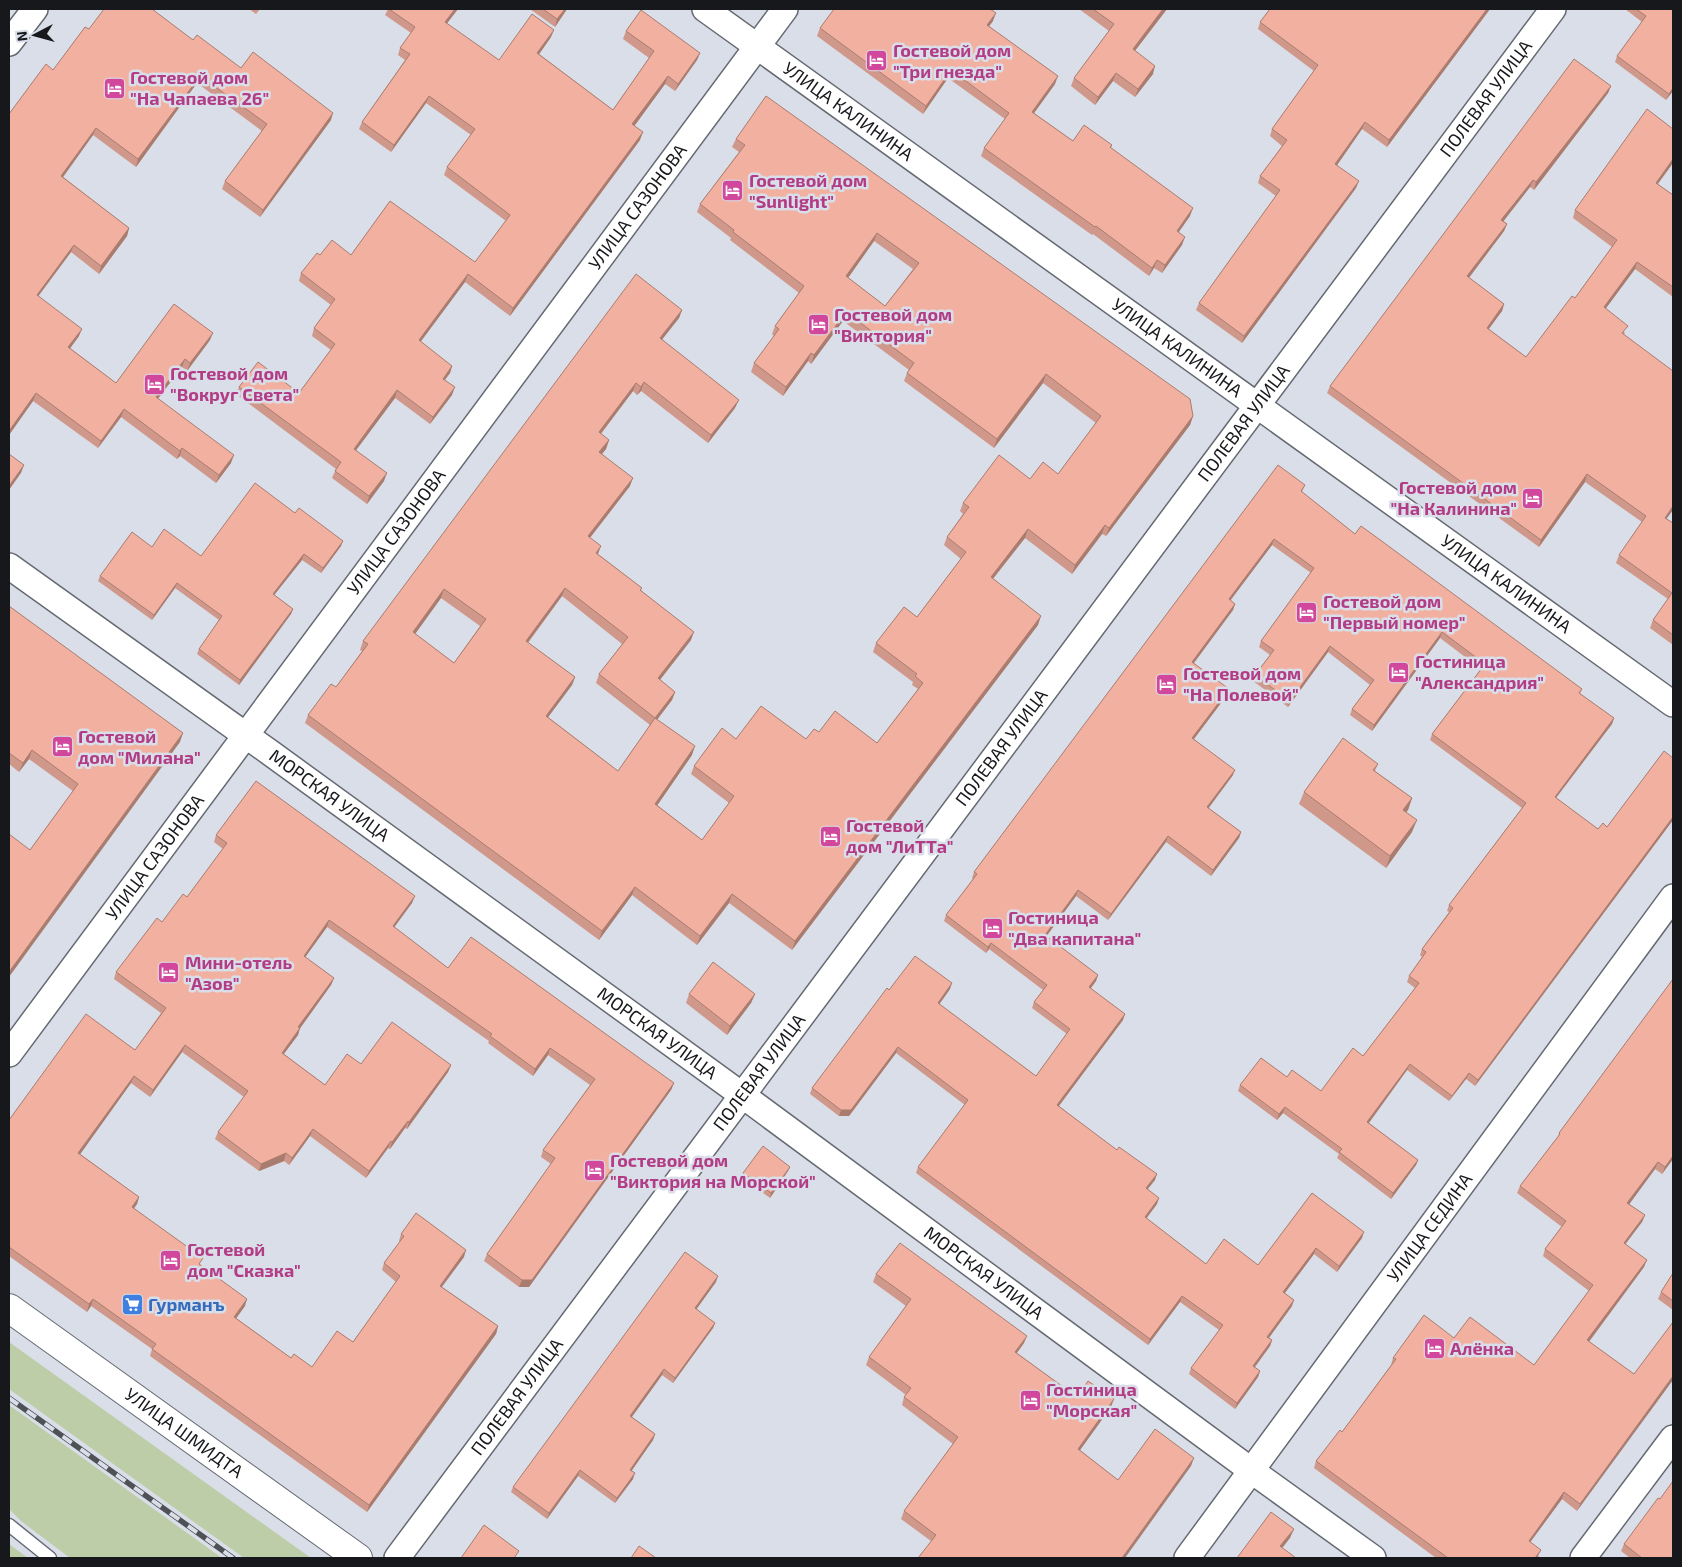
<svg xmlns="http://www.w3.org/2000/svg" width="1682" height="1567" font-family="'Exo 2',sans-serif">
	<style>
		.green { fill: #bdcda8 }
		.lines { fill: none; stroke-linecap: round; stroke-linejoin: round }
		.service-casing { stroke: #656a72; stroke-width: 15 }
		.minor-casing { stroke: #656a72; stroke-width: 28 }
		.tertiary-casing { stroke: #656a72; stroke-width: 30 }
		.service { stroke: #fff; stroke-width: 12 }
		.minor { stroke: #fff; stroke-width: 25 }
		.tertiary { stroke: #fff; stroke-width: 28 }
		.rail-casing { stroke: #4e5156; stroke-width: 5.5 }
		.rail { stroke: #d9dee8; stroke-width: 4; stroke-dasharray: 11; stroke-linecap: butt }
		.wall { fill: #d0988a; fill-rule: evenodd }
		.shaded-wall { fill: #a97c70 }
		.building { fill: #f2b1a0; stroke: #a97c70; fill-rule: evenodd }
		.labels { text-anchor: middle; stroke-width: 5; stroke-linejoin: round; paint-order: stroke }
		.hotel-label { font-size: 18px; font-weight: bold; fill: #b23c85; stroke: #d9dee8; text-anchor: start }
		.street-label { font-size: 18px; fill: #16181b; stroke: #d9dee8 }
		.shop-label { font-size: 18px; font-weight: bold; fill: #366cbe; stroke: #d9dee8; text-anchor: start }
	</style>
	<rect width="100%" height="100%" fill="#d9dee8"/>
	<g class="green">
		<path d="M9,1342l302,216h-67l-235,-169z"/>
		<path d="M9,1406v-1l213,153h-152l-49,-37 -12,-12z"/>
		<path d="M9,1544l19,14h-19z"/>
	</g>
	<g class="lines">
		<defs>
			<path id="service" d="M9,1525l41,33"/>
			<g id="minor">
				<path id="s1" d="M705,9l968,695"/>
				<path d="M9,43l26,-34"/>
				<path id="s2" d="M9,566l263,188 470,341 510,376 121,87"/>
				<path id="s3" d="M9,1054l776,-1045"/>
				<path id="s4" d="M397,1558l1156,-1549"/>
				<path id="s5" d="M1187,1558l486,-661"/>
				<path d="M1583,1558l90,-120"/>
			</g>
			<g id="tertiary">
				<path id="s6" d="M9,1308l349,250"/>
			</g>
		</defs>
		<use href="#service" class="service-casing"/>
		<use href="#minor" class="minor-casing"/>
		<use href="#tertiary" class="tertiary-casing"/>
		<use href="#service" class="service"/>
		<use href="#minor" class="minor"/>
		<use href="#tertiary" class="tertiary"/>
		<defs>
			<path id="rail" d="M9,1398l224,160"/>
		</defs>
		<use href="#rail" class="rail-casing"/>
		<use href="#rail" class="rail"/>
	</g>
	<g class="wall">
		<path d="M249,9h11l-4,5z"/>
		<path d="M388,9h70l-12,15 53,36 52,-23 -12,17 74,56 36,-52 -26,-19 3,-8 74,22 -3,7 -22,31 -10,-7 -31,42 6,14 -130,176 -45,-34 -45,60 32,24 -2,7 -5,7 7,15 -22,29 -35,-26 -39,52 28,31 -17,23 -35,-26 4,-9 -100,-75 3,-7 60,6 32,-43 -19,-14 2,-8 17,-23 -32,-24 2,-8 19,-18h31l124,7 31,-41 -62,-46 3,-8 24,-32 -45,-32 -35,49 -32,-23 3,-7 43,-62 -7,-5 2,-7 11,-15 -26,-18z"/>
		<path d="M530,9h37l-12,18z"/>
		<path d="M1079,9h88l-32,42 18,23 -18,23 -22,-16 -18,24 -24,-19 3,-8 35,-47z"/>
		<path d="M1270,9h220l-103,138 -25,-18 -25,36 19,23 -114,155 -46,-33 3,-7 77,-107 -18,-13 2,-7 22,-30 -12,-10 2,-7 42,-58 -56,-42 2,-7z"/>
		<path d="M1625,9h48v82l-7,9 -51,-38 2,-6 25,-34z"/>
		<path d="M993,21l-4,5 66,58 -21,29 39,28 39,4 -1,3 79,68 -12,16 4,13 -20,28 -8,-5 -5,8 -56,-42 -1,1 -111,-79 3,-8 21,-29 -57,-41 -25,36 -106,-78 3,-8z"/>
		<path d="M193,40l138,80 -71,97 -38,-28 3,-8 37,-50 -65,-48 -61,84 -43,-32 -30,42 66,51 -2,8 -28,38 -28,-22 -33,44 41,40 -9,12 46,35 94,-43 -23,31 -5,-4 -24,31 73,65 -15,20 -36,-27 -3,3 -56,-42 -23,31 -65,-47 -24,34v-321l44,-44z"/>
		<path d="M1611,86l-3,7 -74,97 -4,-3 -27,34 4,3 -3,7 -35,47 35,26 -2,7 -13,18 37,28 49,-59 37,-51 -39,-29 2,-8 98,-47 -15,21 15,11v102l-38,-28 -30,40 20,24 -1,1 43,185 6,4v122l-23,-17 3,-8 15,-21 -52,-36 3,-8 23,-33 -57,-40 -46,65 -212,-154 3,-7z"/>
		<path d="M736,139l457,277 -3,9 -84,111 -4,-2 -30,40 -47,-36 -32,41 45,46 -246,325 -63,-47 -32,42 -65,-50 -33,45 -294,-217 3,-8 28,-28 26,-36 -2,-1 3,-9 319,-331 -3,8 -17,21 73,69 -27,35 -67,-52 -4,4 -4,-4 -32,43 8,6 -3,9 -4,5 28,32 -40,52 8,16 44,34 -1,2 50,50 -31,40 15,12 -3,8 -15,20 35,35 -35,50 45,35 27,-37 -38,-29 3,-8 42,-27h70l13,-7 58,11 41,-54 -6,-4 1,-3 -40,-30 3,-9 41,-26 44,-58 -17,-14 3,-8 16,-23 -3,-3 3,-8 67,-24 28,-5 38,-51 -53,-40 -49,65 -90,-67 3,-8 2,-3 -66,-49 -32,43 -3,-3 -25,35 -32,-24 3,-9 20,-27 -2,-2 3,-8 24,-33 -69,-53 1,-2 -34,-26 3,-8 39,-52 -7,-5zM874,241l39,28 -28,37 -37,-28zM562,596l60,48 -23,30 -3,9 54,42 -32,46 -70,-54 24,-32 3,-8 -47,-34zM441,598l39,28 -26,37 -39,-29z"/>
		<path d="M1305,485l-3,7 53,42 227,155 -2,5 34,24 -2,6 -56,74 42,31 9,-2 66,-69v62l-198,266 -9,-7 -17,22 -42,-31 -38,53 49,37 -2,5 -25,34 -54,-41 2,-4 -56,-41 -6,7 -39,-29 2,-6 47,-8 34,14 42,-35 52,-68 -8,-6 2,-6 13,-19 -2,-2 2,-6 27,-37 -2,-1 2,-6 73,-97 -92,-68 2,-6 49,-65 -41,-31 -68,93 -22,-16 2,-6 18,-24 -42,-33 -40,55 -35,-26 2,-6 15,-20 -11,-8 2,-6 50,-68 -39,-28 -42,55 5,4 -2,6 -39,53 33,32 -33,44 39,36 -25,33 33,24 -2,6 -28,38 -45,-34 -58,78 -32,-24 -30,40 52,39 -2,6 -5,7 32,32 -64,86 96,74 -7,9 9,15 -11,14 60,46 52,1 54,-72 50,45 -25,34 -23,-18 -29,39 7,13 -23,32 3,2 -2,6 -15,21 5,4 -2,6 -23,32 -46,-35 2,-6 28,-38 -39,-28 -32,43 -232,-172 2,-6 47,-62 -69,-52 -47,63h-10l-29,-22 2,-6 77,-98 61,-1 -11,15 97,72 31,-42 -35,-26 2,-6 9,-12 -54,-41 -3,4 -42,-32 2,-6 27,-36 -1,-1 2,-6z"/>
		<path d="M295,513l46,33 -20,27 -19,-13 -28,35 19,14 -2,5 -52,71 -42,-31 2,-5 20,-29 -44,-32 -23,32 -54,-39 2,-5 52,-29 49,9z"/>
		<path d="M9,606l171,136 -150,108 43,-59 -44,-32 -10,13 -10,-8z"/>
		<path d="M1378,764l-3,7 37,27 -4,12 -2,2 6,20 -26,36 -87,-64 5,-12z"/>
		<path d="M216,835l196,68 -18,24 54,41 226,115 -3,7 -142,197h-10l-35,-26 3,-7 64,-90 -10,-7 2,-7 47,-65 -42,-30 -15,21 -45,-33 1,-2 -162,-114 -22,30 29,21 -3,7 -31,43 -2,7 -14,19 41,31 36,-21 90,1 -3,7 -41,57 -2,-1 -15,21 -2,-1 -22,30 -56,-42 -21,29 -5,-4 -25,10 -44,-32 3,-7 26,-35 -62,-45 -32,45 -19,-14 -51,71 59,43 -2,7 -3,4 66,58 45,40 -9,12 55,40 21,9 41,-25 43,-60 -14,-12 2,-7 16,-21 -1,-1 2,-7 63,23 -22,30 56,39 -2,8 -129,178 -217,-156 2,-7 -61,-43 -4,6 -78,-56v-136l126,-70 26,-37 -47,-34 2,-7 46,-50 25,-25 36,-48 -9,-7z"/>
		<path d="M1673,980v179l-11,15 -7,-5 -26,35 16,11 -3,7 -17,22 19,23 -55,75 45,32 -57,137 -15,-12 -32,43 9,15 -2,1h-101l-122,-90 2,-7 26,-29 49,-67 2,-7 61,-20 80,27 55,-74 -46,-35 2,-7 17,-22 -45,-34 3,-7 38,-49 1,-4z"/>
		<path d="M689,994h66l-4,9 -24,32 -41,-32z"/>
		<path d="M790,1167l-2,4 -18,27 -29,-21 2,-4z"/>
		<path d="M1673,1273v37l-15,-11 3,-7z"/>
		<path d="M876,1274l148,69 -7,10 60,44 34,10 -31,43 38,30 73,-14 -260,75 -30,-22 3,-8 49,-67 -51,-39 2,-8 2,-2 -40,-30 3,-8 37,-51 -33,-24z"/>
		<path d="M716,1282l-20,27 19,14 -2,5 -40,55 -11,-8 -30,42 23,17 -2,6 -22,31 2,8 -18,24 -37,-27 -31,43 -36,-27 2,-5z"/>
		<path d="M1660,1499l13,59h-43l-9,-7 3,-7z"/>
	</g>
	<g class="shaded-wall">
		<path d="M455,9h3l-16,21 3,-8z"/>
		<path d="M565,9h2l-12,18 2,-8z"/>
		<path d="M1163,9h4l-37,48 3,-8z"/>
		<path d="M1487,9h3l-103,138 2,-7z"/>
		<path d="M996,13l-3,8 -9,12 3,-8z"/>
		<path d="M554,30l-3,7 -16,23 2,-7z"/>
		<path d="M700,53l-3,7 -22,31 3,-7z"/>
		<path d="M1155,66l-2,8 -18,23 3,-8z"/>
		<path d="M951,70l-3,8 -25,36 3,-8z"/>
		<path d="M1116,73l-3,8 -18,24 3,-8z"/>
		<path d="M200,76l-3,7 -61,84 2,-8z"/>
		<path d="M668,76l-3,8 -35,48 2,-8z"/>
		<path d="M1058,76l-3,8 -26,36 3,-8z"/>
		<path d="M1611,86l-3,7 -74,97 2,-8z"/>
		<path d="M1673,88v3l-7,9 3,-6z"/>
		<path d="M429,96l-3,7 -35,49 3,-7z"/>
		<path d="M333,113l-2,7 -71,97 3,-7z"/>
		<path d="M1365,122l-3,7 -29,42 2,-7z"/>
		<path d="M96,128l-3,7 -35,49 3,-8z"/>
		<path d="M643,132l-3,8 -130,176 3,-8z"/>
		<path d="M1673,159v4l-20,27 3,-7z"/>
		<path d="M1533,180l-3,7 -31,40 2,-7z"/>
		<path d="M1359,181l-3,7 -114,155 2,-7z"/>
		<path d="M1193,208l-3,8 -16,23 3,-8z"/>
		<path d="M1507,224l-3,7 -40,53 3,-8z"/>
		<path d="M129,228l-2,8 -28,38 2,-8z"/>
		<path d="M877,233l-3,8 -31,44 3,-9z"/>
		<path d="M1185,237l-3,8 -20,28 3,-8z"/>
		<path d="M74,245l-3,7 -37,50 3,-7z"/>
		<path d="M1157,260l-3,8 -5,8 3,-8z"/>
		<path d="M1637,262l-2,7 -34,46 3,-8z"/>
		<path d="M468,274l-3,8 -49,66 3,-8z"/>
		<path d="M1504,304l-2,7 -18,24 3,-7z"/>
		<path d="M682,310l-3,8 -22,28 3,-8z"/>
		<path d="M846,312l-3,9 -32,43 3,-9z"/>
		<path d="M82,329l-3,7 -13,18 2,-7z"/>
		<path d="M213,333l-3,7 -23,31 3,-8z"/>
		<path d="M811,353l-3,8 -25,35 3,-9z"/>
		<path d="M185,359l-3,8 -28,37 2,-7z"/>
		<path d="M452,366l-2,7 -10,13 3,-7z"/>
		<path d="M1046,374l-3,9 -49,65 3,-9z"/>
		<path d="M644,382l-3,9 -4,4 4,-8z"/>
		<path d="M636,383l-3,8 -38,50 4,-9z"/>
		<path d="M455,387l-3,8 -22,29 3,-7z"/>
		<path d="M397,390l-2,8 -44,59 3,-8z"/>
		<path d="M36,393l-3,8 -24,34v-4z"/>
		<path d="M739,400l-4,8 -27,35 3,-8z"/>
		<path d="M124,409l-3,8 -23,31 3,-7z"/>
		<path d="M1193,416l-3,9 -84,111 3,-8z"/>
		<path d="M609,440l-3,9 -10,12 3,-9z"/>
		<path d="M182,448l-2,8 -3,3 3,-8z"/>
		<path d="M234,455l-3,8 -15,20 3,-8z"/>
		<path d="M24,465l-3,8 -12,17v-4z"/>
		<path d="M387,473l-3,8 -17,23 2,-8z"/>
		<path d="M1587,474l-2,8 -46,65 2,-7z"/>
		<path d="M633,478l-3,8 -45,58 3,-8z"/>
		<path d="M1673,506v4l-11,15 3,-7z"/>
		<path d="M1105,525l-3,9 -30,40 3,-9z"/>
		<path d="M1028,529l-3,9 -38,48 4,-9z"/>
		<path d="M1274,539l-2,6 -45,60 2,-6z"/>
		<path d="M343,541l-2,5 -20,27 2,-5z"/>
		<path d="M601,546l-3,8 -2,-1z"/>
		<path d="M304,554l-2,6 -31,39 2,-5z"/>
		<path d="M177,583l-2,5 -23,32 2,-5z"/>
		<path d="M565,588l-3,8 -40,54 4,-9z"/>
		<path d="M444,589l-3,9 -31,43 3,-9z"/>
		<path d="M1235,604l-2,6 -43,58 2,-6z"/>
		<path d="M293,609l-2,5 -52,71 1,-5z"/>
		<path d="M1041,616l-3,9 -246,325 3,-9z"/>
		<path d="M694,632l-3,8 -36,46 3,-8z"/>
		<path d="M1442,632l-2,6 -68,93 2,-6z"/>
		<path d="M1330,646l-2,6 -40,55 2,-6z"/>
		<path d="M575,677l-3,8 -29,39 3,-8z"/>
		<path d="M1229,689l-2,6 -37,49 2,-6z"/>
		<path d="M675,692l-3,8 -20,26 3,-8z"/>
		<path d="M1614,718l-2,6 -60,79 3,-6z"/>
		<path d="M183,733l-3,9 -171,235v-5z"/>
		<path d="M695,746l-3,9 -40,58 3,-9z"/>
		<path d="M32,750l-3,9 -10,13 4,-9z"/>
		<path d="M1235,770l-2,5 -28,38 2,-6z"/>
		<path d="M1412,798l-4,12 -9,12 4,-12z"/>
		<path d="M1673,817v3l-198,266 3,-6z"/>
		<path d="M1417,820l-5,12 -26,36 4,-12z"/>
		<path d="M1241,832l-2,6 -28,38 2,-6z"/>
		<path d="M1168,836l-2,6 -58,78 3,-6z"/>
		<path d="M635,887l-3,8 -33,45 3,-9z"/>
		<path d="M1078,890l-2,6 -33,45 2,-6z"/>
		<path d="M732,894l-3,9 -32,42 3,-9z"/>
		<path d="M415,896l-3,7 -22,30 3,-7z"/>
		<path d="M329,920l-2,7 -26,36 3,-7z"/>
		<path d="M991,943l-2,6 -3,4 2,-6z"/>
		<path d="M1098,975l-2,6 -9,12 2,-6z"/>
		<path d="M334,978l-3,7 -35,49 2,-7z"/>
		<path d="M952,983l-2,6 -14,20 2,-6z"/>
		<path d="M755,994l-4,9 -24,32 3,-9z"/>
		<path d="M1125,1014l-2,6 -68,91 2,-6z"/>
		<path d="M300,1028l-2,7 -19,25 3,-7z"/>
		<path d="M185,1045l-3,7 -32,45 3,-7z"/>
		<path d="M898,1047l-2,6 -47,63h-10l2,-6z"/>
		<path d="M550,1048l-2,7 -15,21 2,-7z"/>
		<path d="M1410,1064l-3,6 -42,58 2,-6z"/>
		<path d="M451,1065l-3,7 -41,57 2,-7z"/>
		<path d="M1469,1073l-3,6 -17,22 3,-5z"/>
		<path d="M134,1076l-3,7 -55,77 2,-7z"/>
		<path d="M674,1083l-3,7 -142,197h-10l3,-7z"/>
		<path d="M1285,1107l-2,6 -6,7 2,-6z"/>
		<path d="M408,1121l-3,7 -15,21 2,-7z"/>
		<path d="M313,1129l-3,7 -21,29 3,-7z"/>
		<path d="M391,1141l-3,7 -22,30 3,-7z"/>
		<path d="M286,1153l-2,8 -25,10 2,-7z"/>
		<path d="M1673,1156v3l-11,15 3,-7z"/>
		<path d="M1418,1160l-2,5 -25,34 2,-6z"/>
		<path d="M1658,1162l-3,7 -30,41 2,-7z"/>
		<path d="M790,1167l-2,4 -18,27 1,-5z"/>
		<path d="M1157,1174l-2,6 -11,13 2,-5z"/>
		<path d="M139,1197l-2,7 -7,10 2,-7z"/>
		<path d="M1159,1198l-2,6 -14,19 2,-6z"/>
		<path d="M1645,1215l-3,7 -21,28 3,-7z"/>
		<path d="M1364,1232l-2,6 -25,34 2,-6z"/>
		<path d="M1316,1248l-2,6 -33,44 2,-6z"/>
		<path d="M466,1250l-2,7 -27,36 3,-7z"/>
		<path d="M1647,1260l-3,7 -60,81 3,-8z"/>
		<path d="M718,1276l-2,6 -23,32 2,-6z"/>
		<path d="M1182,1296l-2,6 -32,43 2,-6z"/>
		<path d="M93,1299l-2,7 -4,6 2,-8z"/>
		<path d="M247,1299l-2,7 -13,18 2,-7z"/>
		<path d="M1294,1300l-2,6 -27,37 2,-6z"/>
		<path d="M715,1323l-2,5 -40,55 2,-5z"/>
		<path d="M498,1326l-2,8 -129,178 2,-7z"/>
		<path d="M1027,1336l-3,7 -12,16 3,-7z"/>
		<path d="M1272,1340l-2,6 -19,26 2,-6z"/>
		<path d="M664,1369l-2,6 -34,47 2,-6z"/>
		<path d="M1260,1371l-2,6 -23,32 2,-6z"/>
		<path d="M1673,1376v4l-96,131 3,-7z"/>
		<path d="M1114,1399l-3,8 -36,50 3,-8z"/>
		<path d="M655,1434l-2,6 -25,36 2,-6z"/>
		<path d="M1194,1458l-3,8 -66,92h-3z"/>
		<path d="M580,1470l-2,6 -31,43 2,-6z"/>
		<path d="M635,1473l-2,6 -18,24 2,-5z"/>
		<path d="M1564,1492l-2,7 -36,49 3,-7z"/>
		<path d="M1294,1529l-4,9 -14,18 4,-10z"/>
		<path d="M1541,1550l-4,8h-2z"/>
	</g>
	<g class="building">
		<path d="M104,9h48l41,31 4,-5 44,33 12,-16 80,61 -70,97 -38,-29 42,-57 -67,-48 -62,83 -42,-31 -35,48 68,52 -28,38 -27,-21 -37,50 45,34 -14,18 48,36 58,-79 39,29 -23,30 -5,-4 -29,38 78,58 -15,20 -37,-27 -2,3 -56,-42 -23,32 -65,-48 -27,38v-317l37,-50 7,6 32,-43 4,2z"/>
		<path d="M389,9h66l-10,13 54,38 33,-46 22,16 -17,23 76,57 41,-59 -28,-20 15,-21 59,43 -22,31 -10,-8 -36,48 11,8 -130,176 -45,-34 -49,66 33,26 -9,13 12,8 -22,30 -36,-27 -43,59 33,24 -18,23 -34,-25 6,-9 -102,-75 19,-25 41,31 36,-49 -21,-16 21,-29 -34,-26 16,-20 3,2 12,-15 19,15 39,-54 85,61 35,-47 -63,-48 28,-38 -46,-33 -35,49 -32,-23 48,-68 -10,-6 15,-21z"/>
		<path d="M543,9h22l-8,10z"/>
		<path d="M834,9h156l6,4 -9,12 71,51 -26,36 41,29 11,-16 28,20 -2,2 83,61 -16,23 8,6 -20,28 -8,-5 -5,8 -56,-42 -1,1 -111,-79 25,-35 -58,-43 -25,36 -106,-78z"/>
		<path d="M1093,9h70l-30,40 22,17 -17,23 -22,-16 -18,24 -24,-19 40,-54z"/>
		<path d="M1270,9h217l-98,131 -24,-18 -30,42 24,17 -115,155 -45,-33 81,-113 -20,-14 27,-36 -15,-11 46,-64 -58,-43z"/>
		<path d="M1636,9h37v79l-4,6 -52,-38 29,-40z"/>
		<path d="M1574,59l37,27 -75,96 -3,-2 -32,40 6,4 -40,52 37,28 -17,24 39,29 46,-61 3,2 42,-58 -42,-30 72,-101 26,20v30l-17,24 17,12v92l-36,-25 -33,45 24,19 -6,7 51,38v135l-8,12 8,5v112l-20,-15 19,-27 -53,-38 27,-39 -59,-42 -46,66 -211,-154z"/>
		<path d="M766,96l424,303 3,17 -84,112 -4,-3 -30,40 -47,-36 -37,48 50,39 -246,325 -63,-47 -32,42 -65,-49 -33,44 -294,-216 23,-31 5,3 32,-43 -5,-3 273,-367 46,36 -22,28 79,62 -28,35 -67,-53 -3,5 -5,-4 -37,49 10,8 -10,12 34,26 -45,58 13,10 -5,7 46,35 -2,2 54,42 -36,46 17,14 -20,26 -56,-44 29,-37 -63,-49 -39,53 49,36 -29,39 72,55 37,-53 40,28 -40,58 47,36 32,-44 -40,-30 28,-38 14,11 25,-33 45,33 8,-10 5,3 16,-21 42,32 46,-60 -8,-7 2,-2 -41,-31 28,-36 13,10 49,-65 -19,-15 22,-30 -6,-4 36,-48 31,24 13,-17 15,12 43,-58 -55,-42 -49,65 -90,-66 7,-10 -68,-51 -32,43 -3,-2 -25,34 -32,-24 25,-34 -4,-3 29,-40 -71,-54 1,-2 -34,-26 45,-59 -9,-6zM877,233l42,30 -34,43 -39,-30zM444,589l42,30 -32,44 -41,-31z"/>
		<path d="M9,454l15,11 -15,21z"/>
		<path d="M1278,465l27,20 -4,6 54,43 6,-8 22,16 199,147 -3,4 35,25 -59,79 43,32 5,-6 4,4 57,-76 9,7v59l-195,263 -9,-7 -17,23 -42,-32 -43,58 51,38 -25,33 -54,-41 3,-3 -57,-42 -6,7 -39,-29 21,-27 26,19 5,-7 29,21 32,-43 10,8 56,-73 -10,-7 17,-24 -4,-3 31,-41 -4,-3 77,-102 -94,-69 53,-70 -43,-32 -68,93 -22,-16 22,-29 -44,-34 -40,55 -35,-26 19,-25 -13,-9 53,-73 -40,-29 -45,60 6,5 -43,58 37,27 -37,49 43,32 -28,37 34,25 -28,38 -45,-34 -57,78 -33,-24 -33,45 53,40 -9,12 36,27 -68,91 60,45 2,-3 38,27 -11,14 13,10 -14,19 61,47 18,-25 34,26 54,-72 52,39 -25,34 -23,-18 -33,44 11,8 -27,37 5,3 -19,26 7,5 -23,32 -46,-35 32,-43 -41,-29 -32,43 -232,-172 50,-67 -70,-53 -47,63h-10l-29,-22 75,-100 2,2 26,-34 37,27 -14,20 98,73 34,-47 -36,-27 13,-17 -56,-42 -3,4 -42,-32 31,-41 -3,-2z"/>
		<path d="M255,483l40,30 4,-5 44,33 -20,27 -19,-14 -31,40 20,15 -53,71 -41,-31 23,-33 -45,-33 -23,32 -54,-39 32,-44 20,15 12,-18 37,27z"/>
		<path d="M9,606l174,127 -174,239v-138l21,16 48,-66 -46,-34 -9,13 -14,-10z"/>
		<path d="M1343,738l35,26 -5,6 39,28 -9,12 14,10 -27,36 -86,-64z"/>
		<path d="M256,781l159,115 -22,30 55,42 23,-31 203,146 -142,197h-10l-35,-26 68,-96 -12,-8 52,-71 -45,-31 -15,21 -45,-33 2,-2 -163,-114 -25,36 30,22 -36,49 2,1 -18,25 43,32 22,-31 14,10 31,-42 59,43 -42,57 -1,-1 -16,21 -1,-1 -22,30 -56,-42 -21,29 -6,-5 -25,11 -43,-32 30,-41 -63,-46 -32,45 -19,-14 -56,77 61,44 -7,10 71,51 -4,6 48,35 -13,18 57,41 3,-4 18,13 25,-36 16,11 47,-66 -16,-13 20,-27 -3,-2 15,-21 50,37 -26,36 58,40 -129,179 -217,-156 4,-5 -63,-45 -4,5 -80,-57v-127l77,-106 49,36 31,-42 -50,-36 41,-54 5,4 21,-28 4,3 40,-54 -11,-8z"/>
		<path d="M713,962l42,32 -25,32 -41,-32z"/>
		<path d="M1673,979v177l-8,11 -7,-5 -31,41 18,12 -21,28 23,17 -60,80 47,34 39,-52v54l-93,128 -16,-12 -35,49 12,9 -6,8h-87l-132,-97 24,-31 2,2 54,-73 -3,-1 31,-43 30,23 16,-21 64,48 59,-80 -48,-36 21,-28 -46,-35 40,-52 -1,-1z"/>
		<path d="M763,1146l27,21 -19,26 -28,-20z"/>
		<path d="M900,1243l127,93 -12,16 62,45 11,-16 26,18 -36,50 40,31 37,-51 39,29 -72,100h-204l18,-23 -32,-24 54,-74 -54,-40 7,-9 -42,-31 42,-58 -35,-25z"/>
		<path d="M685,1252l33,24 -23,32 20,15 -40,55 -11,-9 -34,47 25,18 -25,36 5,3 -18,25 -37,-28 -31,43 -36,-26z"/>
		<path d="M1673,1273v28l-12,-9z"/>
		<path d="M1673,1481v77h-31l-18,-14 34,-46 2,1z"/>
		<path d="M1271,1512l23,17 -14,17 16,12h-59z"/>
		<path d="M484,1525l35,26 -5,7h-53z"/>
		<path d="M639,1546l17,12h-25z"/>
	</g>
	<defs>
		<symbol id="hotel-square" viewBox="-11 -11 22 22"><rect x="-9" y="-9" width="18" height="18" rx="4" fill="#d1479c" stroke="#d9dee8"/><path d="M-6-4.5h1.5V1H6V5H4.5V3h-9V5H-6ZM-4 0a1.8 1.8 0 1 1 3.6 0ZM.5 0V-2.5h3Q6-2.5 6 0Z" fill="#fff"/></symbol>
		<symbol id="supermarket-square" viewBox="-11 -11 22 22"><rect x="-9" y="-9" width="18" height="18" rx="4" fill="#3f7fe0" stroke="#d9dee8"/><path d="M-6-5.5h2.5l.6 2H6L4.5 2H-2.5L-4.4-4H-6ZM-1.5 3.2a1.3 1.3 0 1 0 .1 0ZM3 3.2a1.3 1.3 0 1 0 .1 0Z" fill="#fff"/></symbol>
	</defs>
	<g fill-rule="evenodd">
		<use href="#hotel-square" x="864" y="48" width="25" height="25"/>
		<use href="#hotel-square" x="102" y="76" width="25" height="25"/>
		<use href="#hotel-square" x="720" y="178" width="25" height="25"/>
		<use href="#hotel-square" x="806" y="312" width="25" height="25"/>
		<use href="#hotel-square" x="142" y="372" width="25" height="25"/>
		<use href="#hotel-square" x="1520" y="486" width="25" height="25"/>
		<use href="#hotel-square" x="1294" y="600" width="25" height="25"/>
		<use href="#hotel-square" x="1386" y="660" width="25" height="25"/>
		<use href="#hotel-square" x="1154" y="672" width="25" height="25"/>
		<use href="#hotel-square" x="50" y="734" width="25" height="25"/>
		<use href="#hotel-square" x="818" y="824" width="25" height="25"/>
		<use href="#hotel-square" x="980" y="916" width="25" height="25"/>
		<use href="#hotel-square" x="156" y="960" width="25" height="25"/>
		<use href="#hotel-square" x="582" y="1158" width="25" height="25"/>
		<use href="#hotel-square" x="158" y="1248" width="25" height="25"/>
		<use href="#supermarket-square" x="120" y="1292" width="25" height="25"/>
		<use href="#hotel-square" x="1422" y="1336" width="25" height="25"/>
		<use href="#hotel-square" x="1018" y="1388" width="25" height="25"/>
	</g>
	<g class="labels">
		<g class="hotel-label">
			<text x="893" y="57">Гостевой дом<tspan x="893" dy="21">"Три гнезда"</tspan></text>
			<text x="130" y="84">Гостевой дом<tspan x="130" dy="21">"На Чапаева 26"</tspan></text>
			<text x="749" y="187">Гостевой дом<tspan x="749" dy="21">"Sunlight"</tspan></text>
			<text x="834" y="321">Гостевой дом<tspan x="834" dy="21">"Виктория"</tspan></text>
			<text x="170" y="380">Гостевой дом<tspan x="170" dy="21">"Вокруг Света"</tspan></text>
			<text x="1517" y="494" text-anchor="end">Гостевой дом<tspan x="1517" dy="21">"На Калинина"</tspan></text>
			<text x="1323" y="608">Гостевой дом<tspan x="1323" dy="21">"Первый номер"</tspan></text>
			<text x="1415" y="668">Гостиница<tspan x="1415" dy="21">"Александрия"</tspan></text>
			<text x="1183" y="680">Гостевой дом<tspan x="1183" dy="21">"На Полевой"</tspan></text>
			<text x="78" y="743">Гостевой<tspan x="78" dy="21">дом "Милана"</tspan></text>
			<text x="846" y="832">Гостевой<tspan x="846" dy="21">дом "ЛиТТа"</tspan></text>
			<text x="1008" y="924">Гостиница<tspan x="1008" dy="21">"Два капитана"</tspan></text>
			<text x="185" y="969">Мини-отель<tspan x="185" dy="21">"Азов"</tspan></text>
			<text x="610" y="1167">Гостевой дом<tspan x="610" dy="21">"Виктория на Морской"</tspan></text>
			<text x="187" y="1256">Гостевой<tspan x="187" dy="21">дом "Сказка"</tspan></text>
			<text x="1450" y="1355">Алёнка</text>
			<text x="1046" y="1396">Гостиница<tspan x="1046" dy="21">"Морская"</tspan></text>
		</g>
		<g class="street-label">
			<text dy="6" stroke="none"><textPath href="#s4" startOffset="1821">ПОЛЕВАЯ УЛИЦА</textPath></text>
			<text dy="6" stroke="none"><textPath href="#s1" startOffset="176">УЛИЦА КАЛИНИНА</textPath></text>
			<text dy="6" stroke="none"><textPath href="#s3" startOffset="1055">УЛИЦА САЗОНОВА</textPath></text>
			<text dy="6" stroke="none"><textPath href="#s1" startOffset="581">УЛИЦА КАЛИНИНА</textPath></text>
			<text dy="6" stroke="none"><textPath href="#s4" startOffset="1416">ПОЛЕВАЯ УЛИЦА</textPath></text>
			<text dy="6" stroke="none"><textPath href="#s3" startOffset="650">УЛИЦА САЗОНОВА</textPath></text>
			<text dy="6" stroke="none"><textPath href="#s1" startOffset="986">УЛИЦА КАЛИНИНА</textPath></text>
			<text dy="6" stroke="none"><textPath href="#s4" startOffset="1011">ПОЛЕВАЯ УЛИЦА</textPath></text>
			<text dy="6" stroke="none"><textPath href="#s2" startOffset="394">МОРСКАЯ УЛИЦА</textPath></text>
			<text dy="6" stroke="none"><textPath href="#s3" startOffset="245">УЛИЦА САЗОНОВА</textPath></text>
			<text dy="6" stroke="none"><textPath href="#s2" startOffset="799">МОРСКАЯ УЛИЦА</textPath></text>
			<text dy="6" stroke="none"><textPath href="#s4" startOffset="606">ПОЛЕВАЯ УЛИЦА</textPath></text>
			<text dy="6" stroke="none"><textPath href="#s5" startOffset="410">УЛИЦА СЕДИНА</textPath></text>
			<text dy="6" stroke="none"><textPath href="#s2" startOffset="1204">МОРСКАЯ УЛИЦА</textPath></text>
			<text dy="6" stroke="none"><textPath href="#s4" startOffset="201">ПОЛЕВАЯ УЛИЦА</textPath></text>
			<text dy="6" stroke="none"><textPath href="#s6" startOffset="215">УЛИЦА ШМИДТА</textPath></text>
		</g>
		<g class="shop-label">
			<text x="148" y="1311">Гурманъ</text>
		</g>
	</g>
	<rect width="1682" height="1567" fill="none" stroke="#16181b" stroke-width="20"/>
	<g transform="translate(35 35) rotate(264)" stroke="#d9dee8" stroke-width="4" paint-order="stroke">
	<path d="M0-4L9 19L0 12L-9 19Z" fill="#16181b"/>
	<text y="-8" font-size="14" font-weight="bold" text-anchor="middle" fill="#16181b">N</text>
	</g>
</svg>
